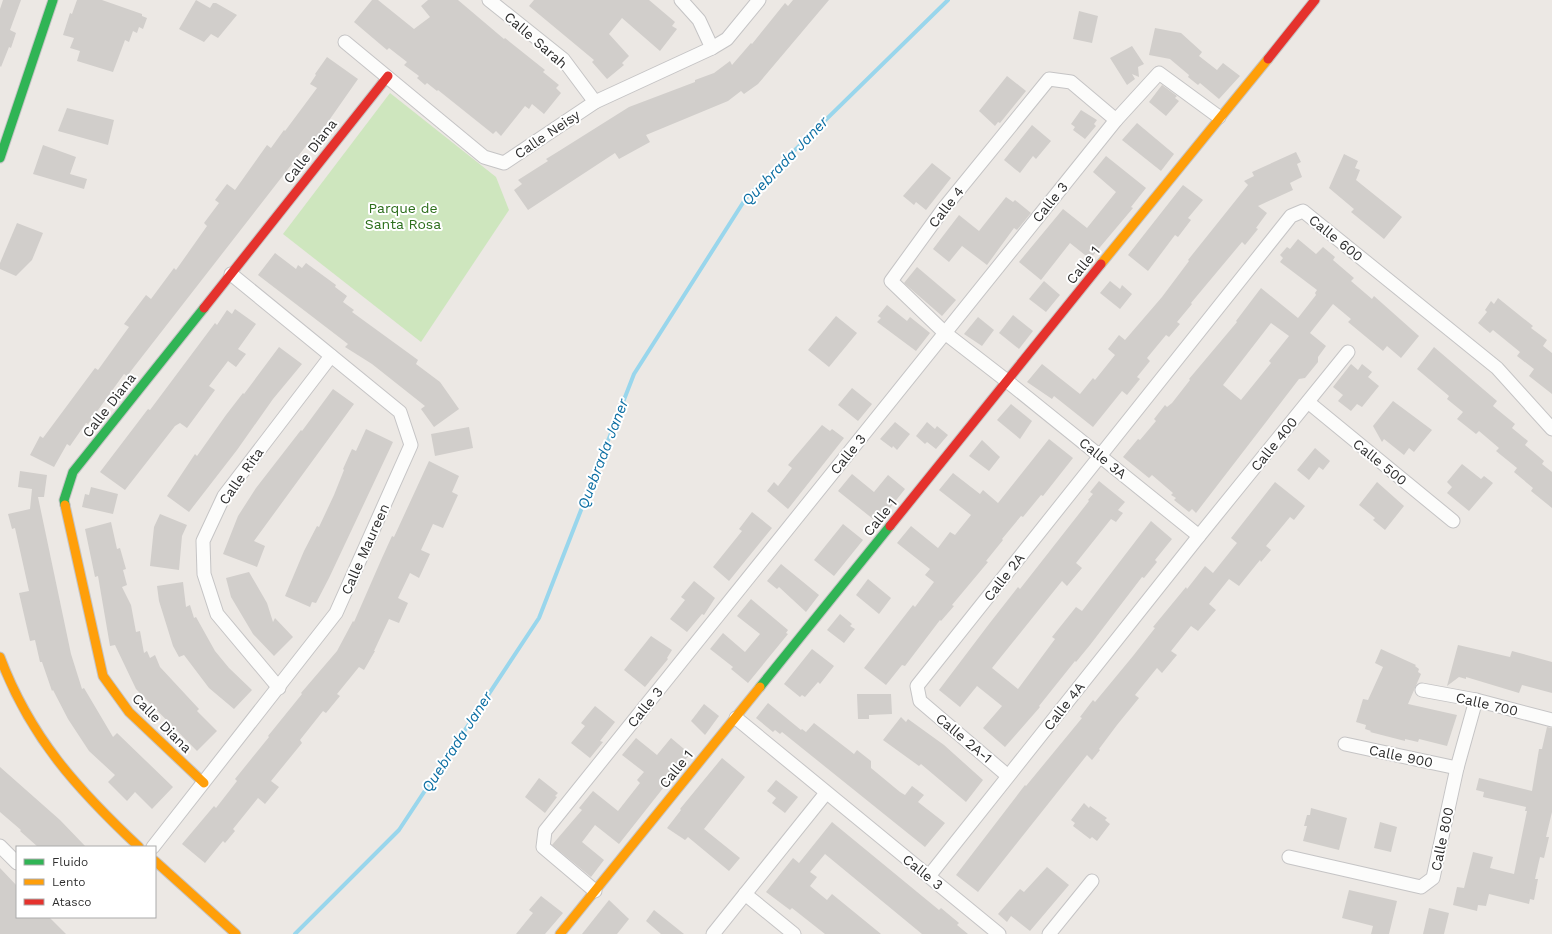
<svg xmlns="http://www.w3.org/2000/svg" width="1552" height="934" font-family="'Work Sans',sans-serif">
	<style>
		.green { fill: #cee6be }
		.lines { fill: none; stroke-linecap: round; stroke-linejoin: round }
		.stream { stroke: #99d6ec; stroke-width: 4 }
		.building { fill: #d1cecb; fill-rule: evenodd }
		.street-casing { stroke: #c5c4c5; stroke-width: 15 }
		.fast-casing { stroke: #c5c4c5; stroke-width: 11 }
		.slow-casing { stroke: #c5c4c5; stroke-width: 11 }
		.jam-casing { stroke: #c5c4c5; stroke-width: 11 }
		.street { stroke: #fcfcfb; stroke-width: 13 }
		.fast { stroke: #30b455; stroke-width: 9 }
		.slow { stroke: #ff9f0a; stroke-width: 9 }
		.jam { stroke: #e5322d; stroke-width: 9 }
		.labels { text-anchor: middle; stroke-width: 4; stroke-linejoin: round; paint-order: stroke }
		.street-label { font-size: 14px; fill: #2e2e2e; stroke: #fff }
		.park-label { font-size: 14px; fill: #2c6e1b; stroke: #fff }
		.water-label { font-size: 15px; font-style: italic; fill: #0d6fa3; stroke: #fff }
	</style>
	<rect width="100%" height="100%" fill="#ece8e4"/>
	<path class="green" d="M390,93l106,84 13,33 -88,132 -138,-108z"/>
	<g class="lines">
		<path class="stream" d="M295,934l104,-104 140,-212 95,-244 112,-176 202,-198"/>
	</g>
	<g class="building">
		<path d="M3,0h18l-11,30 6,3 -5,15 -2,-1 -8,20 -1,-1v-57z"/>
		<path d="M77,0h25l40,14v2l5,2 -4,11 -4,-2 -2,6 -4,-2 -4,11 -4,-2 -12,32 -36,-11 3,-10 -10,-3 4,-10 -11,-3 7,-22 2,1z"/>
		<path d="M196,0l14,8 3,-5h3l21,12 -19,23 -7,-4 -7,8 -25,-13z"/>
		<path d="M372,0h6l36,29 16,-12 -9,-11 7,-6h30l46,39 1,-1 40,32 -2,2 16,13 -3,3 5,5 -17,21 -12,-10 -3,5 -4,-3 -24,30 -5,-5 -3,3 -55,-44 -1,1 -10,-8 -2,2 -8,-7 2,-2 -15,-11 3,-3 -18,-14 -2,2 -33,-28z"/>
		<path d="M534,0h115l26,22 -3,4 5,3 -17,22 -38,-33 -13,16 20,22 -7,7 2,2 -17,14 -15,-17 2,-2 -65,-54z"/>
		<path d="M793,0h36l-71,84 -14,10 -3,-3 -13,10 -82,34 4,7 -31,17 -4,-6 -87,57 -14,-20 8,-6 -4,-4 30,-19 -2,-2 13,-8 70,-44 66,-25v-2l19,-7 16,-12 2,4 19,-22 1,1 33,-41 3,3z"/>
		<path d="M1079,11l19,5 -6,27 -19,-4z"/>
		<path d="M1155,28l26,5 21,19 -3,4 18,14 6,-7 17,13 -21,23 -19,-16 -2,2 -10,-8 1,-2 -19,-16 -21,-4z"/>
		<path d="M1132,46l12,18 -6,3 1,10 -7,-3 3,5 -8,6 -17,-27z"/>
		<path d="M327,57l31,22 -42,60 -3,-2 -186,239 -3,-2 -36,50 -2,-1 -16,23 -3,-2 -13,23 -24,-12 10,-19 3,2 52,-70 3,2 23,-32 8,-11 -5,-3 22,-29 5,4 23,-31 2,2 31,-44 -3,-3 15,-20 -4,-3 12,-16 8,6 32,-45 4,3 13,-18 1,1 32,-43 -7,-4 6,-9 -1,-1z"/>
		<path d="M1007,76l19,15 -26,32 -2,-1 -3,4 -16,-15z"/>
		<path d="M1162,85l15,11 -2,2 4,3 -13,15 -17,-14z"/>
		<path d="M67,108l47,12 -6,25 -50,-14z"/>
		<path d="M1081,110l16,10 -3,4 2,2 -11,13 -12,-9 2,-3 -4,-3z"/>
		<path d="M1137,123l37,31 -13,17 -39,-31z"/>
		<path d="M1032,125l19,16 -15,18 -3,-3 -13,17 -16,-13z"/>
		<path d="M43,145l33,12 -6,17 17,5 -3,10 -51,-15z"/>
		<path d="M1296,152l5,10 -4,2 5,13 -12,6 3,7 -35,16 9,7 -11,15 2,1 -13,16 -3,-3 -51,61 1,1 -15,18 3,2 -11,13 -3,-2 -19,23 3,3 -13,16 3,2 -13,16 -5,-4 -29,36 -39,-31 -2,3 -25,-17 15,-18 38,30 13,-16 2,2 20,-25 -7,-6 11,-14 6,5 37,-43 27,-36 -1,-1 60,-75 -4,-4 10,-5 -2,-4z"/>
		<path d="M1344,154l14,7 -3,7 5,2 -4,10 46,37 -18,22 -33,-27 3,-3 -25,-21z"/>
		<path d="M1106,156l40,32 -15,19 2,1 -43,51 -20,-16 -29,37 -22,-18 44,-53 24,19 29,-36 -23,-20z"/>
		<path d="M932,163l19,15 -25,32 -10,-8 -2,3 -11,-9z"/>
		<path d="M1183,185l20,15 -15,18 3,2 -13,17 -3,-2 -27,36 -20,-16z"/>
		<path d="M1006,197l7,5 2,-2 16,13 -14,17 -3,-2 -27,37 -25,-19 -13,16 -16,-13 26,-34 20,16z"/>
		<path d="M17,223l26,10 -11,27 -16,16 -16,-7v-6z"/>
		<path d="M1298,239l18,15 7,-7 12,10 -2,3 21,18 -3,3 21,18 2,-3 45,40 -18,22 -14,-12 -4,5 -35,-29 3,-3 -18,-15 -23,29 16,13 -8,11v5l-13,16 -6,1 -103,134 -4,-4 -3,3 -15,-12 2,-2 -5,-3 2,-2 -21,-18 -3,3 -26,-21 15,-18 2,1 16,-19 -2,-2 11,-14 2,2 5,-4 18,-23 -1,-1 48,-57 -1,-1 25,-33 37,30 18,-23 -1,-2 2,-3 -37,-28 3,-4 -3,-3 7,-8 3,2zM1271,323l18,13 -20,25 2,2 -30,37 -18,-15z"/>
		<path d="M275,253l21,16 2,-4 4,3 4,-5 30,22 -1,2 12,9 -4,6 11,8 -2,2 66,48 -2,4 24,18 19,27 -25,18 -13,-18 4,-3 -53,-42 -27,-17 3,-3 -90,-69z"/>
		<path d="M917,267l39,33 -14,16 -38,-33z"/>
		<path d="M1044,281l16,14 -14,17 -17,-13z"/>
		<path d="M1110,281l10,8 2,-4 10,9 -12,15 -20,-16z"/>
		<path d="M1498,298l35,28 -2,2 16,12 -4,6 9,7v41l-23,-18 5,-7 -17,-13 3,-4 -27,-22 -3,3 -12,-10 9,-11 -2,-2 6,-9 3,3z"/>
		<path d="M887,305l20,16 3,-4 20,16 -14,18 -39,-29 4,-4 -3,-2z"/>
		<path d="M235,309l21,15 -18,25 8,5 -10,13 -8,-6 -19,25 6,4 -28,38 -7,-5 -5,3 -50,64 -25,-18 48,-63 2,1 65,-87 2,2 10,-15 5,4z"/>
		<path d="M1013,315l20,16 -14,18 -20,-16z"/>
		<path d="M836,316l21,17 -28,34 -21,-17z"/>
		<path d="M978,317l16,13 -12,16 -18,-12z"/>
		<path d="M279,347l23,17 -29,35 -36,51 -48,62 -22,-16 28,-42 2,2 29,-41 17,-22 1,1z"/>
		<path d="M1434,347l63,54 -4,5 22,18 -3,4 16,13 -3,4 19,16 -2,3 10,8v36l-21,-17 2,-3 -19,-16 3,-4 -21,-17 3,-3 -20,-17 -3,3 -19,-15 6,-7 -16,-13 2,-3 -32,-27z"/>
		<path d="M1351,364l7,6 4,-6 10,8 -4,5 11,9 -17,21 -5,-3 -6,7 -13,-10 5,-6 -10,-8z"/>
		<path d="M852,388l20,16 -14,17 -20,-16z"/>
		<path d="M333,389l21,15 -100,137 11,5 -8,21 -34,-13 15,-38 18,-28 45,-58 1,1z"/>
		<path d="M1393,401l39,29 -18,22 -5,-4 -5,7 -20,-16 -2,3 -9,-16z"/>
		<path d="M1011,404l21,17 -12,18 -23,-19z"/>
		<path d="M895,422l15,12 -13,16 -4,-4 -1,2 -12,-9z"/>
		<path d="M927,422l8,7 2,-3 11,9 -12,14 -9,-7 -2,2 -9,-8z"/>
		<path d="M822,425l8,6 2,-2 12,9 -56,71 -21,-18 7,-9 4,4 14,-18 -4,-3z"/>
		<path d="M469,427l4,21 -38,8 -4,-22z"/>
		<path d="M366,429l27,13 -64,136 -13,25 -4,-1 -2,5 -25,-11 19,-45 13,-25 2,1 15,-32 10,-25 -1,-1 9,-20 4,2z"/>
		<path d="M1049,439l24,19 -30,38 -2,-1 -18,22 -2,-1 -19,23 1,1 -17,21 2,1 -36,43 2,1 -13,15 -1,-1 -35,46 -3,-1 -16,20 -22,-17 49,-63 2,2 19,-25 -9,-7 5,-6 -33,-26 14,-17 27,22 12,-16 5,3 16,-20 -32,-25 14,-17 27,21 3,-4 15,13z"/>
		<path d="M982,440l18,17 -11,14 -20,-15z"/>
		<path d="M1315,448l15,13 -7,9 -4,-3 -10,13 -12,-10z"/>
		<path d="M429,461l30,15 -7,16 6,3 -15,33 -10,-4 -12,26 9,4 -11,24 -9,-5 -12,25 10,5 -9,20 -10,-4 -15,32h1l-11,19 -5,-3 -22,27 3,2 -14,17 -3,-2 -23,29 2,3 -31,38 8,6 -14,17 -7,-6 -25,31 2,2 -10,12 -2,-2 -18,22 -23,-19 32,-38 2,2 21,-27 -2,-2 34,-42 -1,-1 34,-42 -1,-1 36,-42 16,-30 1,1 28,-64 10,-22 2,1z"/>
		<path d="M1462,464l19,15 3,-3 9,7 -24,28 -22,-18 5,-6 -5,-5z"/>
		<path d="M20,471l27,4 -3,22h-6l33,157 11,35 2,-1 29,49 4,-4 56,54 -21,22 -17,-17 -8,9 -19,-19 7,-7 -26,-24 -21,-32 -15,-29 -1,1 -10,-29h-2l-5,-22 -5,1 -11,-48 10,-2 -14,-63 -3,1 -4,-15 22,-5 2,-20 -14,-2z"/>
		<path d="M852,474l22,18 14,-17 17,14 -27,34 -40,-32z"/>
		<path d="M1099,481l26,21 -7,8 5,3 -7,9 -5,-3 -35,44 6,5 -15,18 -5,-5 -70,87 26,21 37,-50 -3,-2 24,-30 6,4 69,-90 21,18 -17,21 2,2 -13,16 -2,-1 -52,68 -14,17 -1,-1 -36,45 1,1 -35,40 -22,-19 19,-22 -25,-20 -17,21 -21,-17 50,-66 29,-37 2,2 69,-88 -1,-1 5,-6 -3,-2z"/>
		<path d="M1275,482l30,24 -11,14 -4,-3 -24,29 5,4 -10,12 -1,-2 -21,26 -10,-7 -20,25 7,6 -18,21 -7,-5 -20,25 6,4 -15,18 -5,-5 -22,27 4,3 -22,27 -18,24 1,1 -8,10 -5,-5 -109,137 -22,-17 69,-90 1,1 56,-68 -2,-1 13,-17 2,2 38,-46 22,-28 -2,-1 33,-40 1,2 18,-23 8,7 24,-30 -6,-5z"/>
		<path d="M1377,482l27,24 -19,24 -12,-10 2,-2 -16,-13z"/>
		<path d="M91,487l27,7 -5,20 -31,-7 3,-13 4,1z"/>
		<path d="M752,512l20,16 -43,53 -16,-14 29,-36 -3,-2z"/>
		<path d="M160,514l27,11 -5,11 -3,34 -29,-4 4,-39z"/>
		<path d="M111,522l6,27 3,-1 6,21 -3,1 4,15 -5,2 9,18 5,27 4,-1 4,22 3,-2 3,7 5,-3 5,12 39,42 -2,2 20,20 -20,20 -61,-62 -21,-44 -5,1 -12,-70 -3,1 -10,-48z"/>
		<path d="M843,524l20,16 -29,36 -20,-16z"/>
		<path d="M781,564l38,31 -13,17 -27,-25 -2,2 -10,-8z"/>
		<path d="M249,572l18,31 6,19 2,-4 18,19 -19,19 -21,-22 -22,-37 -5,-19z"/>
		<path d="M868,579l23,19 -12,16 -23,-19z"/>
		<path d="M694,581l21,17 -11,17 -2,-1 -15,18 -17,-13 15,-19 -4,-3z"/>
		<path d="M183,582l3,25 4,-2 4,13 2,-1 19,34 14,17 23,22 -18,19 -25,-21 -25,-33 -5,2 -6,-11 -14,-45 -2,-15z"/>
		<path d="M751,599l37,31 -2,3 2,1 -40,49 -17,-14 2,-2 -23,-18 13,-16 22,19 15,-18 -23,-18z"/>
		<path d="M840,614l12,10 -2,2 5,3 -11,14 -17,-13z"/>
		<path d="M651,636l21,14 -5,8 1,1 -23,28 -21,-17z"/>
		<path d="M1458,645l52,12 2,-6 40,11v31l-30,-8 -3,8 -53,-16v2l-7,-2 -12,9z"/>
		<path d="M812,649l22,17 -14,18 -2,-2 -13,15 -3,-2 -2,2 -16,-13z"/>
		<path d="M1381,649l35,16 -1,1 4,3 -1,3 3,2 -13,30 49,11 -10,31 -28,-7 -1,3 -13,-3v2l-35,-9 1,-1 -6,-2 1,-4 -10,-3 7,-23 5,1 15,-33 -8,-4z"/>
		<path d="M857,694h34l1,20 -23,1v4h-11z"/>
		<path d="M768,703l33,27 1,-1 4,3 8,-9 40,31 3,-4 14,11v7l29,24 5,3 7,-9 12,9 -6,7 27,21 -20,24 -143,-115 -2,2 -5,-4 -2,2 -17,-14z"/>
		<path d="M704,704l15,12 -14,19 -14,-14z"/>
		<path d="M595,706l20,16 -15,19 3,1 -13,16 -19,-15 14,-17 -4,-3z"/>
		<path d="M901,717l5,5 2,-3 36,26 39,35 -17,22 -45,-38 -2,2 -36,-26z"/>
		<path d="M1547,727l5,1v84l-6,25h3l-5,21 -4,-1 -5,22h3l-4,21 -4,-1 -1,5 -40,-10 -3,12 -8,-1 -1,6 -24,-6 4,-18 7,1 9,-36 20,5 -3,11 24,6 13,-63h-2l1,-4 -43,-10 1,-5 -8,-2 3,-12 53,13 7,-42h3z"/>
		<path d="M636,738l21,17 14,-17 19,16 -71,90 -24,-19 -13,17 22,18 -13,17 -39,-32 30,-35 -3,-2 14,-17 25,20 22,-28 -3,-3 7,-8 -22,-17z"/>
		<path d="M722,758l23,19 -41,52 36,29 -11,13 -41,-34 -3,3 -18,-12 14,-18 -1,-1z"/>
		<path d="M0,767l60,53 26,27h-48l-18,-16 1,-1 -21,-18z"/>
		<path d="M539,778l19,15 -3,3 2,1 -12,16 -20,-16z"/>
		<path d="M776,780l22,17 -13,16 -13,-10 4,-5 -9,-7z"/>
		<path d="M1084,803l5,5 1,-2 17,12 -2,2 5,4 -13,17 -5,-4 -2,2 -17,-13 2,-3 -4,-3z"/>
		<path d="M1311,808l36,10 -8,32 -36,-9 4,-15h-3l3,-11h3z"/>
		<path d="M832,822l107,88 2,-2 18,15 -2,2 11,9h-46l-97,-80 -15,18 7,5 -7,9 17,14 5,-6 49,40h-56l-33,-26 -2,2 -24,-18 27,-34 6,5z"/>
		<path d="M1380,822l17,5 -6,25 -17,-4z"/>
		<path d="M1047,867l22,18 -39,46 -19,-15 -4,6 -9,-8 22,-25 4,3z"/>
		<path d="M0,868l17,18v31h32l17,17h-66z"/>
		<path d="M1349,890l48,11 -8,33h-18l2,-8 -31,-8z"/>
		<path d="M541,896l22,17 -18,21h-29l17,-21 -4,-3z"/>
		<path d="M609,900l20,19 -12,15h-35z"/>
		<path d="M1429,908l20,5 -5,21h-21z"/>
		<path d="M654,910l30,24h-23l-15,-13z"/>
	</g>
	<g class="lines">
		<defs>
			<g id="street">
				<path d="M489,0l74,59 32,43"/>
				<path d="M681,0l18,20 13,28"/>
				<path d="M345,42l139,115 20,6 91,-61 117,-54 15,-9 32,-39"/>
				<path d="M1116,120l-45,-38 -22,-3 -105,129 -53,73 54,52 62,48 192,155"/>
				<path d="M1308,402l145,119"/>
				<path d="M279,688l-62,-74 -13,-40 -1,-33 21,-45 107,-140"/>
				<path d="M1422,690l54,10 76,20"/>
				<path d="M736,718l263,216"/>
				<path d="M1345,744l112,24"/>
				<path d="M1008,776l-88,-75 -3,-15 374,-470 12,-5 194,157 55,61"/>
				<path d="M0,846l17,17"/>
				<path d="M153,847l183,-234 75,-168 -11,-33 -169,-138"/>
				<path d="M1289,857l132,30 12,-9 24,-110 19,-68"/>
				<path d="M929,876l270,-340 149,-184"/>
				<path d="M595,891l-52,-44 2,-16 571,-711 43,-47 60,44"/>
				<path d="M745,894l49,40"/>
				<path d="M713,934l113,-141"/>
				<path d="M1049,934l43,-53"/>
			</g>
			<g id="fast">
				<path d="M0,158l53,-158"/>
				<path d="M65,505l-1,-5 9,-28 131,-164"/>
				<path d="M760,687l130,-161"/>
			</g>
			<g id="slow">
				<path d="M1101,264l167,-205"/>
				<path d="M65,505l38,171 26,36 75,71"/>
				<path d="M0,657c30,80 77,132 139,190"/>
				<path d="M155,861l81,73"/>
				<path d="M560,934l200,-247"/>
			</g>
			<g id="jam">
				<path d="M1268,59l47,-59"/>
				<path d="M204,308l184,-232"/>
				<path d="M890,526l211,-262"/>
			</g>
		</defs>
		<use href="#street" class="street-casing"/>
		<use href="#fast" class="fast-casing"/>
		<use href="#slow" class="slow-casing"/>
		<use href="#jam" class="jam-casing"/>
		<use href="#street" class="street"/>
		<use href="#fast" class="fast"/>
		<use href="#slow" class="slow"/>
		<use href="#jam" class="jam"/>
	</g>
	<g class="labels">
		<g class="street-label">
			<text transform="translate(536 40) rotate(41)" y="5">Calle Sarah</text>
			<text transform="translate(547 134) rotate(-34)" y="5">Calle Neisy</text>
			<text transform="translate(310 151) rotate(-52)" y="5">Calle Diana</text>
			<text transform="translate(1050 202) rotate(-51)" y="5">Calle 3</text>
			<text transform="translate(946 207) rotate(-52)" y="5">Calle 4</text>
			<text transform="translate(1336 238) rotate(39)" y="5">Calle 600</text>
			<text transform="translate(1083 265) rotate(-51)" y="5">Calle 1</text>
			<text transform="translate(109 405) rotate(-52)" y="5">Calle Diana</text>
			<text transform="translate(1274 444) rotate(-51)" y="5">Calle 400</text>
			<text transform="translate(848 454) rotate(-51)" y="5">Calle 3</text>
			<text transform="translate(1103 458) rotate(39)" y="5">Calle 3A</text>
			<text transform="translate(1380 462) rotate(39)" y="5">Calle 500</text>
			<text transform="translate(241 476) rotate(-55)" y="5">Calle Rita</text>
			<text transform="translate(880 517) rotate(-51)" y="5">Calle 1</text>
			<text transform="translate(365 549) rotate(-66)" y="5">Calle Maureen</text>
			<text transform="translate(1004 577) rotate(-52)" y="5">Calle 2A</text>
			<text transform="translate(1487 704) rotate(13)" y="5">Calle 700</text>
			<text transform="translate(1064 706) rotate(-52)" y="5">Calle 4A</text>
			<text transform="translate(645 707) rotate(-51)" y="5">Calle 3</text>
			<text transform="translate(162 723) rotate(45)" y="5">Calle Diana</text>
			<text transform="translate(964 738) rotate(40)" y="5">Calle 2A-1</text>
			<text transform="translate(1401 756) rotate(12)" y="5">Calle 900</text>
			<text transform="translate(676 769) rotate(-51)" y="5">Calle 1</text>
			<text transform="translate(1442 839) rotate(-78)" y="5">Calle 800</text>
			<text transform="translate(923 872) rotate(39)" y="5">Calle 3</text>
		</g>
		<g class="park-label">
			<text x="403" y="213">Parque de<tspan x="403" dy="16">Santa Rosa</tspan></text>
		</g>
		<g class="water-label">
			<text transform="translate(785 161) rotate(-46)" y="5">Quebrada Janer</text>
			<text transform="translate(603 454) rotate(-69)" y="5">Quebrada Janer</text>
			<text transform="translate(457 742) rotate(-57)" y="5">Quebrada Janer</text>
		</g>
	</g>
	<rect x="16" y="846" width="140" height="72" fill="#ffffff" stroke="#ababab"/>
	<rect x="24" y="859" width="20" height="6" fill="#30b455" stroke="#ababab"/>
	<text x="52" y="866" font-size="12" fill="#2e2e2e">Fluido</text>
	<rect x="24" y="879" width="20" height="6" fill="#ff9f0a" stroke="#ababab"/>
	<text x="52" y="886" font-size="12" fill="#2e2e2e">Lento</text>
	<rect x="24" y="899" width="20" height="6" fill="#e5322d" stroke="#ababab"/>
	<text x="52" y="906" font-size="12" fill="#2e2e2e">Atasco</text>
</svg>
